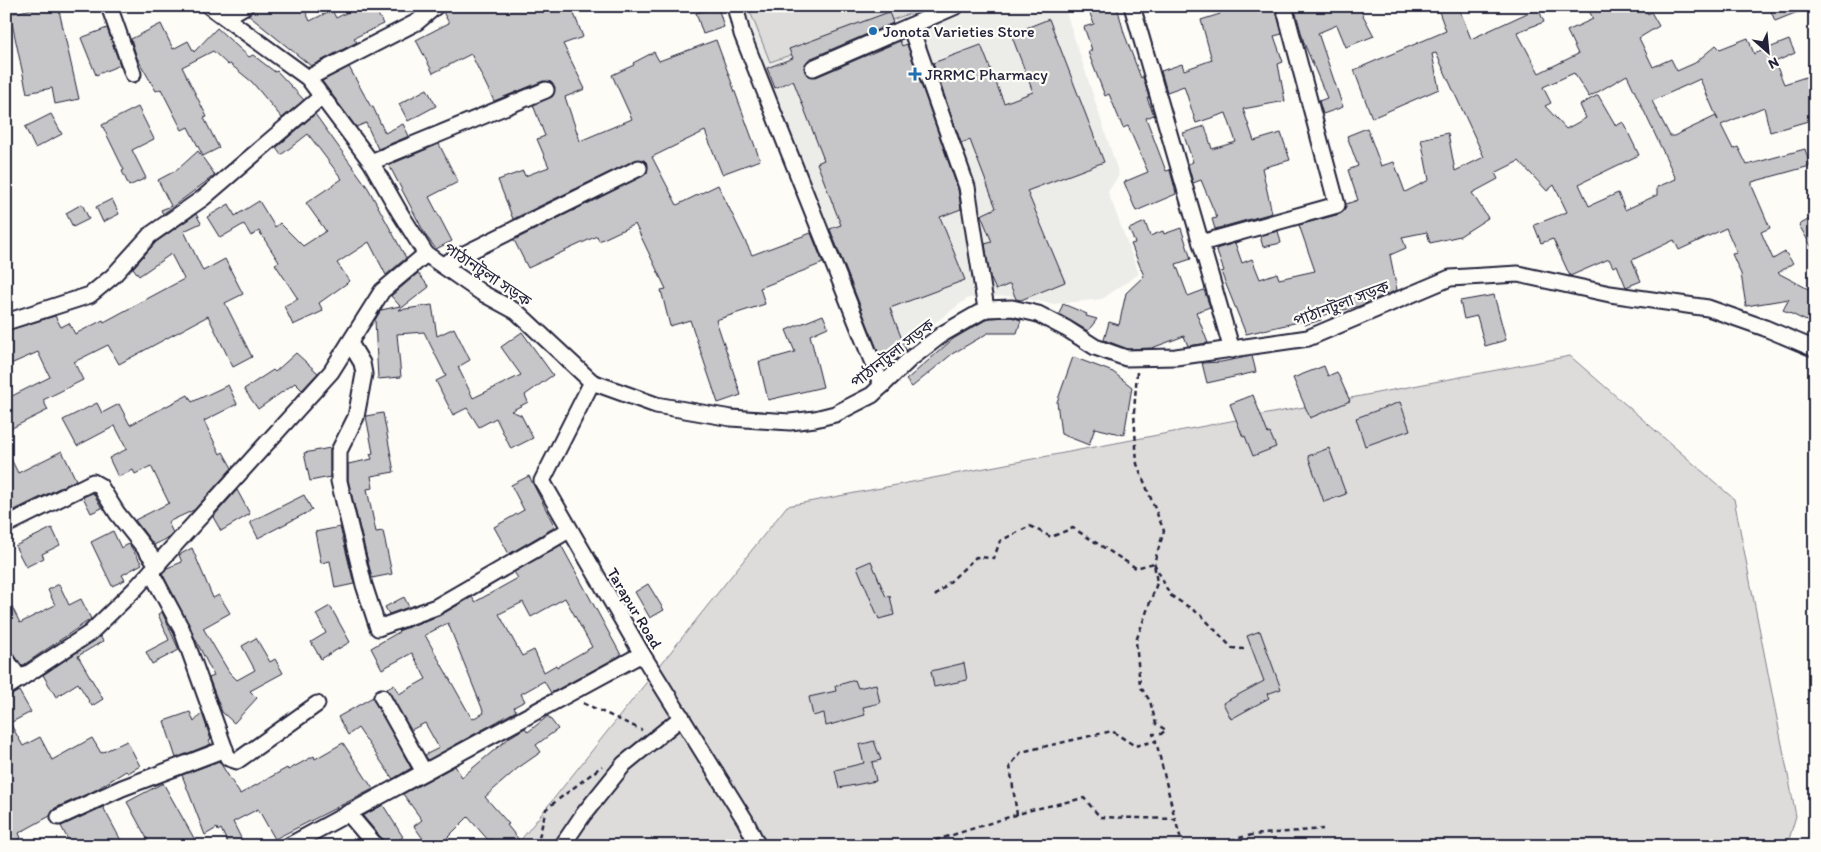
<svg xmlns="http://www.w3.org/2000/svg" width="1821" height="852" font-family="Itim,'Noto Sans Bengali',sans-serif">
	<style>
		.built { fill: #ecece9 }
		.green { fill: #dddcdb; stroke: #807f8b }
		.building { fill: #c6c6c8; stroke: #22223b; fill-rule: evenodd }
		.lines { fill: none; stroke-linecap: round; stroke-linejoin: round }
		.minor-casing { stroke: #22223b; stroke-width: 19 }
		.path { stroke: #22223b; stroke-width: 2.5; stroke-dasharray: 5 4; stroke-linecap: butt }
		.minor { stroke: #fdfcf7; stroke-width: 15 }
		.poi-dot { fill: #1f6fb2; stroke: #fdfcf7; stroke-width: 2 }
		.labels { text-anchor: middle; stroke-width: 4.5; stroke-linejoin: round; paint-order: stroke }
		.poi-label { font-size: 16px; fill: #22223b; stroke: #fdfcf7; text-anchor: start }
		.street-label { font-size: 16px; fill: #22223b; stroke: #fdfcf7 }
	</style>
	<rect width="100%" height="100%" fill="#fdfcf7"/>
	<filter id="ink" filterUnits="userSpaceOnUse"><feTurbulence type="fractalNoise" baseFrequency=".02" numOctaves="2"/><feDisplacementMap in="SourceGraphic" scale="10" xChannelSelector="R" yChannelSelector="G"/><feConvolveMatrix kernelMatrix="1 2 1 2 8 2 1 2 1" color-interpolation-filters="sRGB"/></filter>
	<g filter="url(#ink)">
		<path class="built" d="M740,6h324l55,169 -11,17 31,82 -37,25 -48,5 -46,-8 -40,2 -56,42 -27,30 -104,-253z"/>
		<g class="green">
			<path d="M748,6h184l-162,56z"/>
			<path d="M1570,356l164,143 62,317 -9,30h-1271l271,-340z"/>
		</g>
		<g class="building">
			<path d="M45,6h13l21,93 -24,5 -3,-16 -25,5 -17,-79z"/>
			<path d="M258,6h45l7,15 22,-11 4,8 24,-12h14l9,18 -29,14 3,4 -46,24 -63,-51z"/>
			<path d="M445,6h126l12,31 -20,7 22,45 -20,8 15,44 52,-22 -20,-44 22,-10 -1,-2 21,-11 5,9 57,-21 44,120 -38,14 -17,-43 -53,26 25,48 41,-20 34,70 59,-22 12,30 -63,25 5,16 -49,16 25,75 -23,8 -28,-83 -20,6 -9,-36 5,-1 -31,-65 -36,17 -2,-5 -69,32 -14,-28 129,-64 4,-3 1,-9 -4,-4h-9l-122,59 -15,-39 25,-9 2,5 24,-9 -12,-28 8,-3 -12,-31 20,-9 2,-9 -4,-5 -8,-1 -49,20 -23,-47 -38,19 -17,-33 33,-17 -6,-11z"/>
			<path d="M1087,6h30l7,27 17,45 2,-1 6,21h-2l7,17 -8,3 20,53 4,-1 5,19 1,5 -40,17 -12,-29 24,-10 -20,-46 -5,2 -14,-34 -4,2 -17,-44 4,-2 -8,-23 10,-3z"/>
			<path d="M1234,6h41l7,28 -8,2 9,26 -5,2 7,37 -42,8 11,32 27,-8 9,27 -28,8 10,45 -57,16 -3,-10 5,-1 -16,-38 -8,3 -5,-19 5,-2 -10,-29 22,-7 7,23 24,-7 -10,-29 -30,10 -12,-37 -17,6 -6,-21 21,-7 2,6 28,-10 -11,-40 19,-6 -1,-3z"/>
			<path d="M1294,6h64l16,30 -28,11 -9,-22 -19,8 25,74 -20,7 -4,-13 8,-3 -23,-55z"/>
			<path d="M1437,6h21l13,33 67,-31 6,14 -27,10 22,41 39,-19 -11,-23 26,-12 -6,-13h21l3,7 13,-7h20l4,8 3,-2 8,14 -20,12 14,29 18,-8 6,12 18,-8 21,-18 4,4 28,-11 6,16 35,-14 6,13 -20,9 9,22 31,-10v45l-45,13 -6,-25 -43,18 12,24 5,-2 9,18 58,-16 5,17 -58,16v4l18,42 -9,4 12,27 12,-7 8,11 -15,10 34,18 3,4v30l-32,-15 6,-11 -43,7 -5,-32 -9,-20 5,-1 -11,-25 -47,22 -5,-10 -42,20 9,21 -15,6 -9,-22 -4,2 -4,-8 -39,17 -17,-37 -12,4 -7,-18 33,-13 -13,-27 -7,6 -28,-30 -24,12 3,6 -26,14 16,25 -28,18 -30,7 -3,-11 -25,5 4,11 -16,7 7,35 -38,16 -39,10 1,4 -17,5 -1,-4 -57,13 -25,-62 3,-1 -8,-22 19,-6 7,20 10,-4 8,20 17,-6 2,6 36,-8 -16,-46 41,-11 4,-3 2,-7 12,-4 -10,-30 10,-4 -11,-30 20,-8 14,38 13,-4 11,30 24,-12 -8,-41 27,-6 7,38 29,-14 -48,-104 -4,1 7,35 -67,29 -18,-48 92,-39zM1574,73l15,24 38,-22 49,104 -19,8v8l-32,15 -7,-17 -29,13 -10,-22 60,-29 -16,-33 -7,4 -18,-31 -18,10 6,13 -20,11 -21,-23 6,-3 -8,-16zM1700,79l18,41 -2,-4 -42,20h-4l-18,-35z"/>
			<path d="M1769,6h41v1l-35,14z"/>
			<path d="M718,7l6,20 -21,7 -7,-21z"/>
			<path d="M889,12l4,11 -84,36 -5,8 3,8 9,2 84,-36 2,5 5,-2 51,145 3,20 -21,8 25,63 -75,28 16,42 -25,9 -51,-130 11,-4 -24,-62 7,-3 -31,-80 -18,8 -8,-20 26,-10 -4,-9z"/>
			<path d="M1049,19l55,143 -77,29 38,91 -44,18 -5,-1 -6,-15 -14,6 -6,-13 -5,-33 7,-2 -11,-27 15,-7 -26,-68 -9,3 -28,-80 48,-18 23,58 29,-11 -22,-58z"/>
			<path d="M161,24l12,25 15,-8 6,11 23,-24 32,29 4,-2 22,17 2,-1 27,29 -22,18 -30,-36 -22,-18 -2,1 -15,-14 -31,16 25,50 -3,1 15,30 -16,8 -15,-29 -6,3 -21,-41 -5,2 -19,-33 -6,-19z"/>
			<path d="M107,28l13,37 -24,10 -15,-37z"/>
			<path d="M349,67l22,40h2l12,26 18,-9 6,12 -31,13 -12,-26 -10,4 -34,-46z"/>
			<path d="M427,89l9,17 -28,15 -9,-17z"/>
			<path d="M138,107l16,32 -22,11 14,28 -17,8 -7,-15 2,-1 -22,-45z"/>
			<path d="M51,114l11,20 -27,14 -10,-21z"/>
			<path d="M315,114l53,74 38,70 -20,17 -17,-33 -32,21 13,18 -31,22 4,8 -30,14 -9,-19 14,-7 -23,-35 4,-2 -20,-31 -8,5 -7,-12 -24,14 -13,-21 22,-13 6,12 24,-15 16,26 5,-4 23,23 23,-15 -20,-28 36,-24 -34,-45 -27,21 -5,-7z"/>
			<path d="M439,144l19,38 -29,15 23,44 -16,8 -10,-13 -37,-71z"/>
			<path d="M198,151l17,24 -52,39 -2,-4 10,-4 -13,-26 19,-10z"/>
			<path d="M112,199l7,15 -16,8 -7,-15z"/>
			<path d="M82,204l7,15 -16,8 -7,-14z"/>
			<path d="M196,214l5,9 -17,8 19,40 22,-12 18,35 -18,9 27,54 -19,10 -25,-51 -89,48 -11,-19 -34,17 9,18 -40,20 5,10 -42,21v-32l44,-22 -12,-25 -32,14v-35l49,-15 6,11 8,-4 6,11 28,-14 1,2 80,-43 -13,-25 -32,22 -6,-8 23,-26z"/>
			<path d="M1815,216v37l-16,-28z"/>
			<path d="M1145,222l5,14 13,-5 1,3 17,-6 10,31 -15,5 12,32 16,-6 6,17 -14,5 12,31 -20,3 -4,-10 -32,12 -24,1 -24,-9 5,-18 10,3 7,-32 18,-17 -13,-32 4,-1 -6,-14z"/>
			<path d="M1278,231l3,12 -18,4 -3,-11z"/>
			<path d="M418,273l11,14 -30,23 33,-5 5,31 17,-8 16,32 -12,7 15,31 48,-23 -20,-28 21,-15 31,43 -28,20 3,7 -17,9 10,4 12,23 -22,11 -15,-31 -17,9 -12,-19 -14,7 -17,-34 10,-5 -22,-44 -27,2 4,43 -23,2 -3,-59 6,-10 19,-4 -9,-10z"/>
			<path d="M1494,295l12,45 -21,6 -8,-30 -13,3 -4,-18z"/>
			<path d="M1063,304l24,10 -1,2 11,3 -9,12 -29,-17z"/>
			<path d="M823,315l5,12 -18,8 13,52 -55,13 -9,-38 36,-10 -9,-22z"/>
			<path d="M1011,317l10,3 -4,13h-29l-36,21 -40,33 -6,-7 47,-41 36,-21z"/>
			<path d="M296,353l22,20 -16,17 -7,-7 -37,26 -14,-20 29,-19 2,2z"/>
			<path d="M1252,356l4,16 -49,11 -5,-20 19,-1z"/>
			<path d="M1073,357l40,15 19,15 -8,48 -29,-7 -6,17 -28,-11 -4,-32z"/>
			<path d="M1324,366l4,10 9,-4 13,29 -40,17 -17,-40z"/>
			<path d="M228,385l9,19 -33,17 16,33 3,-2 9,16 -38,42 -26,12 5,11 -5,5 -14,7 -19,-25 34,-17 -18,-37 -16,8 -2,-4 -15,7 -9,-19 18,-9 -12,-23 -38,20 -14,-26 34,-17 5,10 17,-9 11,21 58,-30 4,7z"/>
			<path d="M1253,395l15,39 2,-1 6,14 -23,9 -8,-20 -2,1 -13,-33z"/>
			<path d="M1400,402l10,28 -45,16 -9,-28z"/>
			<path d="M383,413l11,59 -23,4 2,12 -6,1 9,43 7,-1 9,43 -20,4 -24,-98v-16l24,-5 -2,-5 3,-1 -7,-37z"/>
			<path d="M330,448v29l-20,4 -6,-28z"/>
			<path d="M1329,448l17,46 -22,8 -16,-46z"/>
			<path d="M6,449l12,24 44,-22 14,29 -70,34z"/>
			<path d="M529,476l26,51 -46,27 -15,-27 30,-17 -13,-25z"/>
			<path d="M237,490l13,24 -29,17 -8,-14z"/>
			<path d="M93,493l9,15 -11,5 -8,-16z"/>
			<path d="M304,495l8,15 -54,28 -8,-16z"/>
			<path d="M340,527l14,57 -19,4 -5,-27 -9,2 -6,-31z"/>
			<path d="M52,528l8,17 -18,9 2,4 -18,9 -11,-21z"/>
			<path d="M113,531l8,17 8,-4 13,20 -20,11 3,5 -13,6 -21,-44z"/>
			<path d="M561,545l60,110 -70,38 -7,-12 -23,13 4,7 -11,6 2,4 -88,49 -3,-5 14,-7 -14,-25 -14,7 -24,-41 7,-4 5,9 27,-15 -14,-26 -30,16 -11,-21 28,-16 -1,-1 41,-15 33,-19 3,5 43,-24 -4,-6zM565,598l27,49 -35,20 -1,-2 -12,7 -10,-22 -12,6 -23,-42 24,-12 8,15zM448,623l36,90 -12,6 -47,-84z"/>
			<path d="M192,548l21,50 6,-3 11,18 -27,15 26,44 8,8 18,-10 -13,-24 14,-8 14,24 5,-3 8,14 -33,18 7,7 -23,25 -12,-11 -13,-34 5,-2 -52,-103 5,-5 15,-6 -3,-7z"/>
			<path d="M871,561l15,36 4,-1 4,19 -15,4 -22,-52z"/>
			<path d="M59,584l10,21 12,-6 10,20 -69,47 -9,-13 -7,-3v-55l14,28 35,-18 -7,-15z"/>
			<path d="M648,584l16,26 -14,8 -15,-26z"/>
			<path d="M404,597l5,10 -20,7 -4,-7z"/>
			<path d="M330,606l20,36 -29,17 -10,-17 15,-9 -10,-19z"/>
			<path d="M162,612l17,38 -27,14 -6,-12 23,-12 -11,-26z"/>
			<path d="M1260,631l21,58 -14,5 2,4 -38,21 -8,-16 41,-22 -17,-45z"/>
			<path d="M100,636l3,5 -25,15 25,43 -11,7 -14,-23 -22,14 -13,-22z"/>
			<path d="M964,663l3,17 -33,7 -3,-16z"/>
			<path d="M855,680l3,8 18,-4 4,19 -17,4 2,8 -39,11 -2,-13 -11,3 -4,-19 27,-6 -1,-5z"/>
			<path d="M19,691l12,21 -21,11 13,23 17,-9 12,23 40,-22 9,15 26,-12 13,25 -12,7 -2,-2 -32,20 -39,17 -5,8 -31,17 2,5 -15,8v-149z"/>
			<path d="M373,697l38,71 -18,11 -35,-51 -10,7 -10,-18z"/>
			<path d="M190,712l4,10 8,-9 9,27 -2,1 2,3 -35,14 -12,-37z"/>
			<path d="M548,716l10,13 -22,16 5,7 -23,16 -33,29 24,27 -2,1 17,21h-27l-6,-7 -2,2 -21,-24 -21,21 6,8h-25l-14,-20 8,-6 -19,-26 52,-28 7,11 48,-40 15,-9 3,4z"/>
			<path d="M874,741l7,19 -9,2 4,19 -37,7 -4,-18 29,-7 -5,-18z"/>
			<path d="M343,743l30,46 -98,50 -17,-30 -25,13 12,24h-16l-8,-17 -3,2 -1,-3 -12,7 -23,-60 37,-14 21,33 47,-26 1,2 26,-14 1,3z"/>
			<path d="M163,783l32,57 -10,6h-34l-24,-44z"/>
			<path d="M383,805l20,32 -14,9h-4l-2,-6 -20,-24z"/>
			<path d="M103,807l21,39h-53l-10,-20z"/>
		</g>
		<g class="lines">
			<defs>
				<g id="minor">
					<path d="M109,6l24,68"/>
					<path d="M209,6l99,72 63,84 29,51 26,41 56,39 35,19 75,70 64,23 75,13 59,4 25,-3 20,-5 37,-19 38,-36 34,-26 42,-24 26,-1 26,6 29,15 28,18 31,11 50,-1 132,-19 142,-60 68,-4 92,20 98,14 57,20 50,21"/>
					<path d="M735,6l7,28 140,352"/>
					<path d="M956,6l-46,20 57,161 19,122"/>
					<path d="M1132,6l100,344"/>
					<path d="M226,17l19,-11"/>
					<path d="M813,68l97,-42"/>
					<path d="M308,78l109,-56 19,-16"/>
					<path d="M371,162l175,-72"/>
					<path d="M1201,243l136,-38 -53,-199"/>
					<path d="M442,265l197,-97"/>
					<path d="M6,322l84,-27 23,-19 37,-41 53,-37 118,-101"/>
					<path d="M350,343l12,20 2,11 -8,43 -17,34v30l25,104 14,43 58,-21 133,-77"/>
					<path d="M592,382l-50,99 100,173 103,166 13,26"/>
					<path d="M6,525l87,-43 7,4 17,27 41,52"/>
					<path d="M151,572l31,58 46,128 9,3 80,-57"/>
					<path d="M6,659l14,20"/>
					<path d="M6,688l84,-55 45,-44 196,-217 51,-81 44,-37"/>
					<path d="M382,697l42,75"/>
					<path d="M348,813l28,33"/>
					<path d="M59,817l63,-29 103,-39"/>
					<path d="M288,846l354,-192"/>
					<path d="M562,846l21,-31 41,-51 58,-47"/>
				</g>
			</defs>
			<use href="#minor" class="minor-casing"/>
			<g class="path">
				<path d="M1137,372l-3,40 3,52 27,67 -10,32 16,32 31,20 31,33 12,1"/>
				<path d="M935,596l41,-39 18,1 6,-17 30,-15 21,11 22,-9 63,40 18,-5 3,20 -21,58 4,45 10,15 6,23 10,6 -5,4h-8l3,7"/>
				<path d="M583,703l59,27"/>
				<path d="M1017,815l-7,-49 11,-14 91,-21 23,15 21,-5 19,78"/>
				<path d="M537,846l9,-37 56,-43"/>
				<path d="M918,846l113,-36 53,-12 16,19 75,2 8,27"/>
				<path d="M1204,846l48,-11 71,-6"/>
			</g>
			<use href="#minor" class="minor"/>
		</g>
	</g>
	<g class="poi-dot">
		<circle cx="873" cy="31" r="5"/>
		<path d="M912.5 66.5h5v5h5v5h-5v5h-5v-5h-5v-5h5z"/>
	</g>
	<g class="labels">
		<g class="poi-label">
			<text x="883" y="37">Jonota Varieties Store</text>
			<text x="925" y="80">JRRMC Pharmacy</text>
		</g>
		<g class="street-label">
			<text transform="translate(488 274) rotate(34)" y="6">পাঠানটুলা সড়ক</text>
			<text transform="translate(1341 303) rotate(-21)" y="6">পাঠানটুলা সড়ক</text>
			<text transform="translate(892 353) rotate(-38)" y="6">পাঠানটুলা সড়ক</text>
			<text transform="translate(635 608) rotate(59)" y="6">Tarapur Road</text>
		</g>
	</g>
	<rect width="1821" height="852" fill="none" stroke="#fdfcf7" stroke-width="25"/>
	<rect x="12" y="12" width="1796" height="827" fill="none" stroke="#22223b" stroke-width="2" filter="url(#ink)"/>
	<g transform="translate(1768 52) rotate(153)" stroke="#fdfcf7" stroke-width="4" paint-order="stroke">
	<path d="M0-4L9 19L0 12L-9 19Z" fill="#22223b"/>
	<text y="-8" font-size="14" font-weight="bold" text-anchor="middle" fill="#22223b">N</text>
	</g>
</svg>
